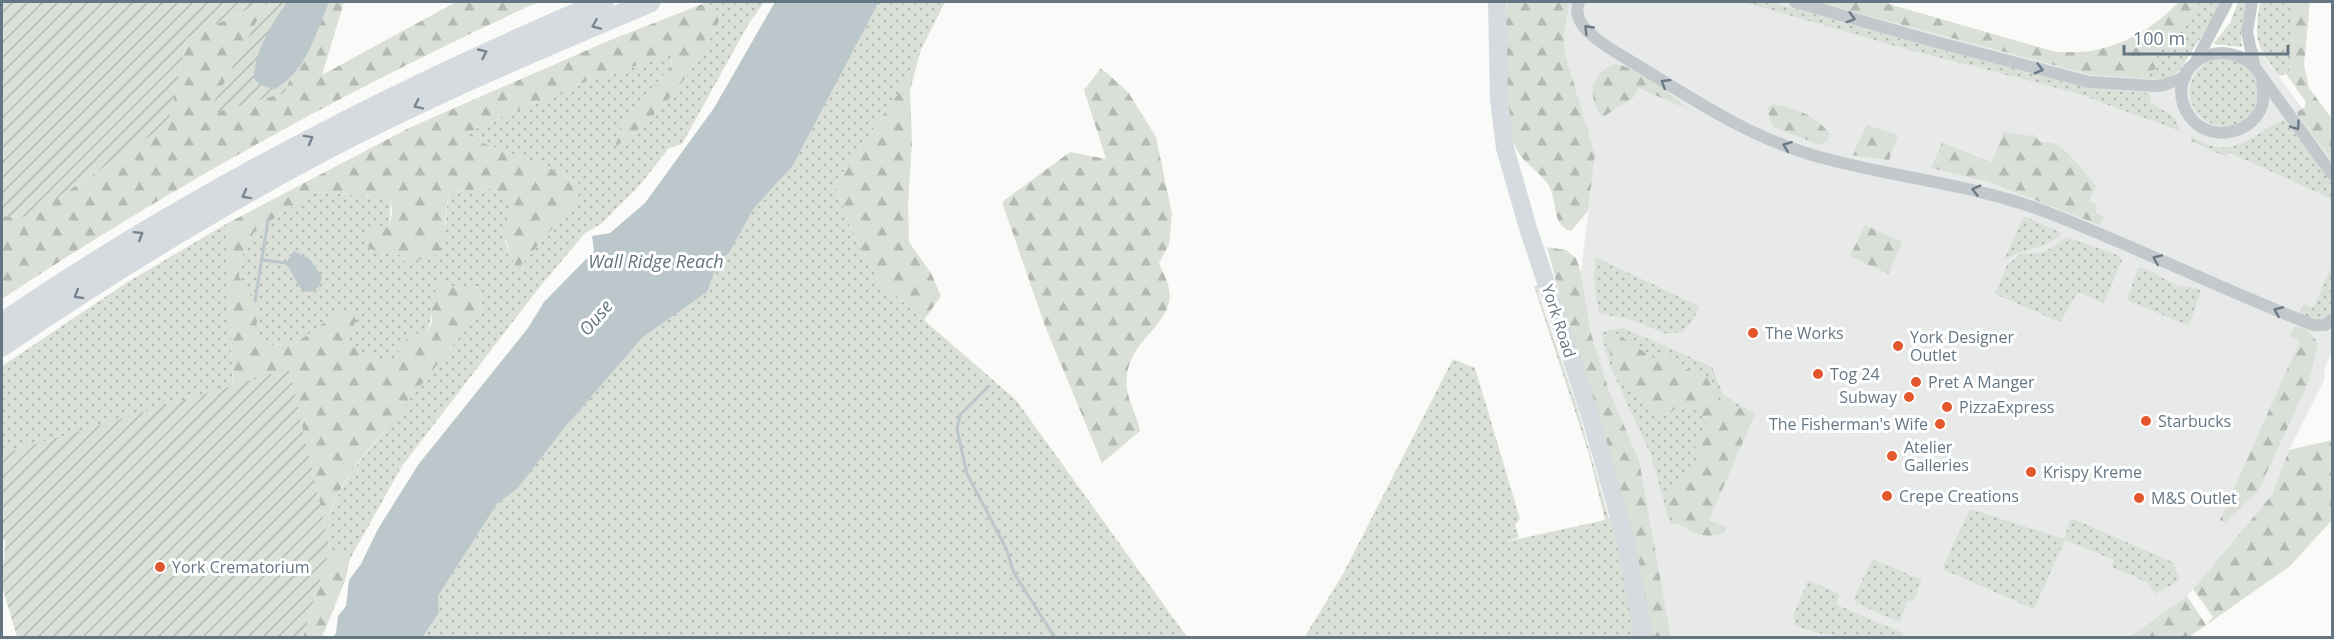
<svg xmlns="http://www.w3.org/2000/svg" width="2334" height="639" font-family="'Open Sans',sans-serif">
	<style>
		.built { fill: #e8e9e9 }
		.grass { fill: url(#grass-dots) }
		.forest { fill: url(#forest-firs) }
		.garden { fill: url(#garden-furrows) }
		.water { fill: #bbc7cb }
		.lines { fill: none; stroke-linecap: round; stroke-linejoin: round }
		.stream { stroke: #bbc7cb; stroke-width: 3 }
		.minor { stroke: #c3c8cc; stroke-width: 12 }
		.secondary { stroke: #d6dbdf; stroke-width: 18 }
		.trunk { stroke: #d6dbdf; stroke-width: 21 }
		.oneway { stroke: #6a7a87 }
		.oneway2 { stroke: #768591 }
		.poi-dot { fill: #e4572e; stroke: #fff; stroke-width: 2 }
		.labels { text-anchor: middle; stroke-width: 6; stroke-linejoin: round; paint-order: stroke }
		.street-label { font-size: 16px; fill: #657683; stroke: #fff }
		.poi-label { font-size: 16px; fill: #657683; stroke: #fff; text-anchor: start }
		.water-label { font-size: 18px; font-style: italic; fill: #60757c; stroke: #fff }
	</style>
	<defs>
		<pattern id="grass-dots" width="8" height="8" patternUnits="userSpaceOnUse" patternTransform="scale(1.5)"><rect width="8" height="8" fill="#dadfd7"/><path d="M2 2h.1M6 6h.1" fill="none" stroke="#b4b9b4" stroke-width="1.8" stroke-linecap="round"/></pattern>
		<pattern id="forest-firs" width="22" height="20" patternUnits="userSpaceOnUse" patternTransform="scale(1.5)"><rect width="22" height="20" fill="#dadfd7"/><path d="M5 1l3.5 6h-7zM16 11l3.5 6h-7z" fill="#b4b9b4"/></pattern>
		<pattern id="garden-furrows" width="10" height="10" patternUnits="userSpaceOnUse" patternTransform="scale(1.5)"><rect width="10" height="10" fill="#dadfd7"/><path d="M-1 1l2-2M0 10L10 0M9 11l2-2" fill="none" stroke="#b4b9b4"/></pattern>
	</defs>
	<rect width="100%" height="100%" fill="#fafaf8"/>
	<path class="built" d="M1570,2h246l275,73 48,3 16,-9 103,-21 74,101v202l-7,17 -1,13 -35,69 -17,45 -85,101 -58,41h-458l-32,-177 -30,-69 -19,-61 -9,-58 14,-117 -30,-102 -1,-21z"/>
	<g class="grass">
		<path d="M708,2h56l-16,23 -66,119 -13,4 -29,37 -39,39 -16,9 -47,56 -136,177 -52,93 -20,-11c0,-11 -3,-26 1,-36 12,-36 40,-63 62,-92 29,-36 57,-74 88,-107l1,-16 -5,-11 -11,5 -27,-8c-9,21 -4,33 -14,53l-24,8 -5,17c-16,1 -41,-5 -49,-22 -3,-8 -4,-19 -6,-28l-46,33 -24,1 -16,-13 -8,-43 -8,-12 4,-23 11,-22 60,-40 77,5 -2,30 -11,26 21,2 46,-30 4,-34 44,-2 17,16 -5,37 12,28 54,-63 12,-21 -33,-18 -86,-32 18,-11 113,-47 77,-23 -1,11 -47,55 -8,25c49,-34 81,-78 106,-131l-17,-12z"/>
		<path d="M879,2h66l-45,89 -65,93 18,51 26,46 137,119 171,237 -764,1 16,-25 -1,-17 59,-92 21,-16 48,-62 77,-89 64,-45 11,-29 11,-10 25,-45 38,-41z"/>
		<path d="M1743,2h28l160,45 162,42 57,4v9l25,16 5,13 -107,-39 -174,-45z"/>
		<path d="M2200,2h23l-42,67 -15,10 -27,-1 16,-9 2,-15z"/>
		<path d="M2238,2h8l-5,31 1,14 -29,-3 17,-21z"/>
		<path d="M2260,2h34l-1,57 -7,15 -7,2c-24,-33 -25,-34 -19,-74z"/>
		<circle cx="2224" cy="92" r="34"/>
		<path d="M2284,119l48,64v16l-104,-47 -2,5 -35,-16v-5c40,27 59,0 93,-17z"/>
		<path d="M2024,216l37,17 -1,2c-16,16 -38,12 -56,25z"/>
		<path d="M226,224l7,163 -231,67v-88l124,-83z"/>
		<path d="M2066,237l52,18 4,5 -18,43 -26,-11 -18,30 -65,-28 12,-29 14,-11 19,-1 13,-6z"/>
		<path d="M1595,257l104,49 -6,14 -11,12 -15,2 -35,-14 -33,-7 -5,-32z"/>
		<path d="M2332,266v46c-10,11 -20,7 -33,2l5,-10 9,4z"/>
		<path d="M2138,268c14,0 26,13 39,17 9,3 15,1 24,5l-12,36 -62,-26z"/>
		<path d="M1545,283l-7,5 1,7 39,115 31,109 6,-1 21,119 -332,1 39,-64 110,-215 22,9 45,151 -5,6 4,12 -15,5 101,-22 -16,-66 -55,-168z"/>
		<path d="M1624,328l88,39 11,28 32,19 -54,120 -22,-10h-9l-19,-69 -40,-87 -10,-34 4,-3z"/>
		<path d="M1970,509l94,30 7,-21 101,44 7,16 -2,4 -21,12 -10,-12 -34,-15 2,-7 -49,-20 -31,69 -92,-40z"/>
		<path d="M1872,559l50,21 -8,20 -7,2 -8,20 -43,-19 -2,-5z"/>
		<path d="M1808,580l31,14 -2,11 66,28 -2,4c-33,1 -78,2 -106,-12l-1,-11z"/>
	</g>
	<g class="forest">
		<path d="M263,2h4l-59,112 117,-112h19l-22,73 134,-73h82c-185,85 -366,184 -536,297v-83l27,1 139,-93 19,-86z"/>
		<path d="M1507,2h63l-6,30 1,21 30,102 -7,56 -17,20c-18,-5 -14,-24 -19,-38 -6,-19 -27,-27 -35,-43 -15,-30 -14,-115 -10,-148z"/>
		<path d="M1816,2h66l170,49c50,7 92,-14 127,-49h21l-43,52 -2,15 -16,9 -48,-3z"/>
		<path d="M2294,2h16l-6,63 5,23 23,31v41l-34,-44 -1,-4 8,-5 1,-5 -20,-28 7,-15z"/>
		<path d="M705,3l17,12c-25,53 -58,98 -107,132l9,-26 47,-55 1,-11 -77,23 -113,47 -18,11 86,32 33,18 -12,21 -54,63c-10,-25 -19,-39 -7,-65l-18,-16 -43,2 -9,63 -33,9 -8,-8 -21,-2 -14,-9 11,-19 14,2 3,-14 -1,-16 -77,-5 -60,40 -11,22 -4,23 21,29 -5,26 16,13 24,-1 45,-33 18,4 -10,26c16,13 27,21 48,20l5,-17 14,-11 11,2 6,-13v-22l7,-18 27,9 11,-5 5,12 -1,15c-33,35 -60,74 -91,111 -22,26 -48,54 -59,87 -4,11 -1,26 -1,37l20,11 -5,22 -23,56h-19l27,-89 -41,-178 -56,17 -7,-163 185,-97 197,-86z"/>
		<path d="M921,49l-11,41 2,52 -4,62 1,38 22,31 10,23 -17,24 -45,-39 -26,-46 -18,-51 65,-93z"/>
		<path d="M1614,64c27,3 55,30 76,46l-52,-22 -4,9 -31,20c-16,-19 -14,-43 11,-53z"/>
		<path d="M1101,68l27,24 28,45 16,77 -3,31 -10,18c3,8 9,18 10,26 7,30 -34,49 -41,80 -6,25 7,38 12,62l-38,32 -57,-137 -43,-124 68,-50 36,7 -22,-69z"/>
		<path d="M1773,104c22,4 42,11 56,29l-1,8 -8,4 -48,-19 -5,-18z"/>
		<path d="M1867,125l31,10 -9,25 -37,-5z"/>
		<path d="M2003,132l26,4 4,-2 6,7c5,2 9,1 13,2 13,2 34,32 44,43l-7,15 8,4 -1,8 8,4 -4,8 -111,-43 -58,-14 11,-26 50,21z"/>
		<path d="M1865,225l37,17 -14,32 -38,-18z"/>
		<path d="M1547,247l19,3 10,8 5,14 9,58 19,61 30,69 32,177h-20z"/>
		<path d="M2294,327l12,1 12,15 -9,38 -51,110 -33,32 -5,-3 80,-179 -10,-5z"/>
		<path d="M1614,332l41,27 13,-5 8,3 1,8 30,13 12,22 36,14 -46,106 17,7 -1,5c-19,12 -56,-6 -59,-30 0,-4 2,-10 2,-14 18,-14 37,-16 27,-41l4,-9 11,-6c-4,-16 -13,-22 -27,-28l-11,7 -20,2 -7,-6 1,-9 -26,-19 -9,-20 -3,-24z"/>
		<path d="M2332,440v80l-42,46 -101,71h-60l58,-41 19,29 7,-8 -20,-28 79,-94 17,-45z"/>
	</g>
	<g class="garden">
		<path d="M2,2h261l-76,36 -19,86 -139,93 -27,-1z"/>
		<path d="M267,2h58l-41,91 -77,22z"/>
		<path d="M289,369l41,179 -27,89h-286l-15,-51 3,-45 -3,-3v-84z"/>
	</g>
	<g class="water">
		<path d="M287,2h42c-12,28 -24,73 -55,87l-13,-4 -7,-6c0,-28 18,-55 33,-77z"/>
		<path d="M775,2h104l-87,165 -38,41 -25,45 -11,10 -11,29 -64,45 -77,89 -48,62 -21,16 -59,92 1,17 -16,24h-90l3,-4 2,-17 8,-10 3,-26 12,-16 17,-35 40,-64 110,-137 16,-26 50,-51 -2,-15 18,-3 35,-30 69,-95z"/>
		<path d="M294,251l16,8 12,18 -3,10 -8,5 -9,-1 -16,-28z"/>
	</g>
	<g class="lines">
		<g class="stream">
			<path d="M262,260l24,3"/>
			<path d="M255,301l13,-81"/>
			<path d="M989,386l-29,29 -3,14 10,45 39,74 8,25 41,65"/>
		</g>
		<g class="minor">
			<path d="M1579,2c-11,25 31,46 48,57 60,36 117,76 185,96 79,23 160,28 237,58 89,35 175,77 264,112h12l7,-5"/>
			<path d="M1795,2l130,37 164,43 65,4 10,-1 21,-8"/>
			<path d="M2252,2l-5,30 7,32"/>
			<path d="M2197,59l30,-57"/>
			<path d="M2262,78c1,10 3,19 0,28 -11,30 -54,36 -72,11 -30,-41 22,-87 64,-51l78,108"/>
		</g>
		<path class="secondary" d="M1497,2l2,97 6,49 23,80 61,184 36,126 19,100"/>
		<g class="trunk">
			<path d="M2,323c188,-128 391,-232 601,-321"/>
			<path d="M2,346c112,-76 229,-148 350,-210 97,-49 198,-92 298,-134"/>
		</g>
	</g>
	<defs><path id="oneway-chevron" d="M-2-3.5L2.5 0L-2 3.5" fill="none" stroke-width="1.6" stroke-linecap="round" stroke-linejoin="round" transform="scale(1.5)"/></defs>
	<g class="oneway">
		<use href="#oneway-chevron" transform="translate(1851 18) rotate(16)"/>
		<use href="#oneway-chevron" transform="translate(1588 29) rotate(-134)"/>
		<use href="#oneway-chevron" transform="translate(2039 69) rotate(15)"/>
		<use href="#oneway-chevron" transform="translate(1665 83) rotate(-148)"/>
		<use href="#oneway-chevron" transform="translate(2296 126) rotate(55)"/>
		<use href="#oneway-chevron" transform="translate(1787 146) rotate(-159)"/>
		<use href="#oneway-chevron" transform="translate(1976 190) rotate(-165)"/>
		<use href="#oneway-chevron" transform="translate(2157 259) rotate(-157)"/>
		<use href="#oneway-chevron" transform="translate(2278 311) rotate(-157)"/>
	</g>
	<g class="oneway2">
		<use href="#oneway-chevron" transform="translate(596 25) rotate(157)"/>
		<use href="#oneway-chevron" transform="translate(483 53) rotate(-25)"/>
		<use href="#oneway-chevron" transform="translate(418 105) rotate(154)"/>
		<use href="#oneway-chevron" transform="translate(309 139) rotate(-29)"/>
		<use href="#oneway-chevron" transform="translate(246 195) rotate(151)"/>
		<use href="#oneway-chevron" transform="translate(139 235) rotate(-32)"/>
		<use href="#oneway-chevron" transform="translate(78 295) rotate(149)"/>
	</g>
	<g class="poi-dot">
		<circle cx="1753" cy="333" r="6"/>
		<circle cx="1898" cy="346" r="6"/>
		<circle cx="1818" cy="374" r="6"/>
		<circle cx="1916" cy="382" r="6"/>
		<circle cx="1909" cy="397" r="6"/>
		<circle cx="1947" cy="407" r="6"/>
		<circle cx="2146" cy="421" r="6"/>
		<circle cx="1940" cy="424" r="6"/>
		<circle cx="1892" cy="456" r="6"/>
		<circle cx="2031" cy="472" r="6"/>
		<circle cx="1887" cy="496" r="6"/>
		<circle cx="2139" cy="498" r="6"/>
		<circle cx="160" cy="567" r="6"/>
	</g>
	<g class="labels">
		<g class="street-label">
			<text transform="translate(1559 321) rotate(72)" y="6">York Road</text>
		</g>
		<g class="poi-label">
			<text x="1765" y="339">The Works</text>
			<text x="1910" y="343">York Designer<tspan x="1910" dy="18">Outlet</tspan></text>
			<text x="1830" y="380">Tog 24</text>
			<text x="1928" y="388">Pret A Manger</text>
			<text x="1897" y="403" text-anchor="end">Subway</text>
			<text x="1959" y="413">PizzaExpress</text>
			<text x="2158" y="427">Starbucks</text>
			<text x="1928" y="430" text-anchor="end">The Fisherman's Wife</text>
			<text x="1904" y="453">Atelier<tspan x="1904" dy="18">Galleries</tspan></text>
			<text x="2043" y="478">Krispy Kreme</text>
			<text x="1899" y="502">Crepe Creations</text>
			<text x="2151" y="504">M&amp;S Outlet</text>
			<text x="172" y="573">York Crematorium</text>
		</g>
		<g class="water-label">
			<text x="656" y="268">Wall Ridge Reach</text>
			<text transform="translate(596 318) rotate(-49)" y="6">Ouse</text>
		</g>
	</g>
	<rect width="2334" height="639" fill="none" stroke="#657683" stroke-width="6"/>
	<path d="M2124 45v9h164v-9" fill="none" stroke="#657683" stroke-width="3"/>
	<text x="2133" y="45" font-size="18" fill="#657683" stroke="#ffffff" stroke-width="4.5" paint-order="stroke">100 m</text>
</svg>
